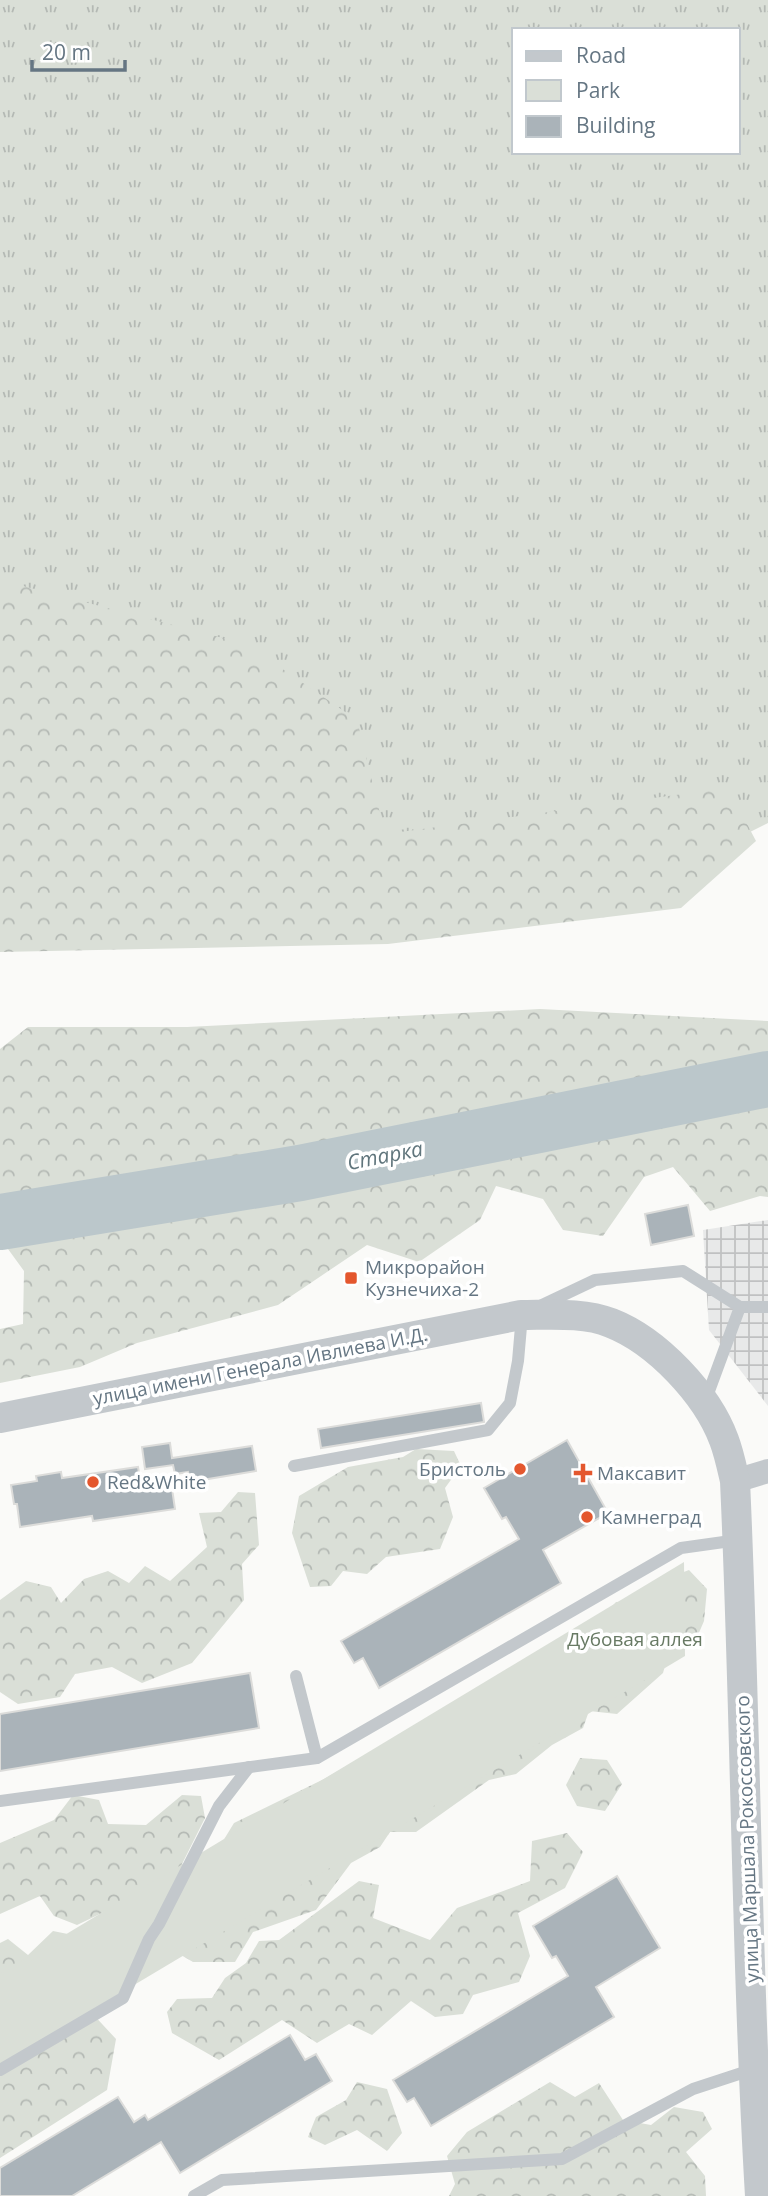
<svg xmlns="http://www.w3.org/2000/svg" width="768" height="2196" font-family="'Open Sans',sans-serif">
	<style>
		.industrial { fill: url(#industrial-grid) }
		.grass { fill: url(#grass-tufts); fill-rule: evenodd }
		.forest { fill: url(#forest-crowns) }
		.park { fill: #dadfd7 }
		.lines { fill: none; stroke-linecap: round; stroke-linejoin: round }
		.river { stroke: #bbc7cb; stroke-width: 56 }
		.building { fill: #aab3b9; stroke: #dcdcda; stroke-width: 2 }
		.service { stroke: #c3c8cc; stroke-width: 12 }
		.minor { stroke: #c3c8cc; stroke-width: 24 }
		.tertiary { stroke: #c3c8cc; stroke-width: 30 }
		.poi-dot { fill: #e4572e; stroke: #fff; stroke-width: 2.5 }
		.labels { text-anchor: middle; stroke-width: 7; stroke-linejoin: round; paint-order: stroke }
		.poi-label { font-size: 19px; fill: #657683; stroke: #fff; text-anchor: start }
		.street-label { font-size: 19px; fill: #657683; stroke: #fff }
		.park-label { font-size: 19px; fill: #687a64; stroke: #fff }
		.water-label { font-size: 21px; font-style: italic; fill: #60757c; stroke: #fff }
	</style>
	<defs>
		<pattern id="industrial-grid" width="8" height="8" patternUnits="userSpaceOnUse" patternTransform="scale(1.75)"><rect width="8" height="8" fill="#e8e9e9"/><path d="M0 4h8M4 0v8" fill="none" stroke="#c0c1c2"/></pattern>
		<pattern id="grass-tufts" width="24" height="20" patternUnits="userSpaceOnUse" patternTransform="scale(1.75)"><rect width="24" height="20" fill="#dadfd7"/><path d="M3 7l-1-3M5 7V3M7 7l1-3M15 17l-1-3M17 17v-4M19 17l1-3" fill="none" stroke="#b4b9b4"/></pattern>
		<pattern id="forest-crowns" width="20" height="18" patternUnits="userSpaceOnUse" patternTransform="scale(1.75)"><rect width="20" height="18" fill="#dadfd7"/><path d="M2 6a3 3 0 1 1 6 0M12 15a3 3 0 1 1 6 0" fill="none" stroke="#b4b9b4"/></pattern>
	</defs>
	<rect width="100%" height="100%" fill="#fafaf8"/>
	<path class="industrial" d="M768,1220v186l-59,-76 -6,-100z"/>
	<path class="grass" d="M0,0h768v823l-82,41 -686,72zM514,30h224v122h-224z"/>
	<g class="forest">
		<path d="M0,580l246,64 111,76 28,114 343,-46 28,53 -75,67 -293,36 -388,8z"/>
		<path d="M540,1009l228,12v176l-8,-1 -50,15 -37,-44 -29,10 -41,59 -40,-6 -20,-31 -47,-13 -16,34 -61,42 -52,-17 -89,60 -141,38 -57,24 -80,16v-54l23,-5 1,-53 -24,-33v-189l28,-22h159z"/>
		<path d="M416,1449l38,2 7,15 -16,22 8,29 -13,32 -54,8 -19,17 -24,-3 -12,15 -21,1 -18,-54 7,-37 49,-29 55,-10z"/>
		<path d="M238,1492l17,1 4,52 -17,19 2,36 -52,63 -50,20 -30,-16 -37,7 -15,23 -42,7 -18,-12v-92l26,-19 25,6 10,16 23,-24 24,-8 21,12 16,-17 25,15 37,-34 -8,-34 22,-1z"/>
		<path d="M689,1570l18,19 -3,32 -9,21 -27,13 -5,18 -46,41 -28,-3 -6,17 -31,17 -36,29 -27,6 -73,52h-26l-10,15 -29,16 -35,47 -63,22 -18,30h-42l-24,-14 40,-84 25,-41 90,-44 270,-153 22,-24 22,-1 14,-17z"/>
		<path d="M580,1758l27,2 15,24 -17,27 -28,-5 -11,-21z"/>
		<path d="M73,1795l26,5 9,24 38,1 36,-30 19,1 4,22 -30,60 -98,47 -23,-9 -14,-20 -40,18v-71l54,-23z"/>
		<path d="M567,1833l16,19 -18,36 -47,25 12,43 -11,26 -46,13 -10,19 -28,3 -24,-16 -39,34 -23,-11 -32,19 -35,-23 -63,40 -47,-27 -5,-21 10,-13 35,-1 13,-20 21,-15 13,-22 20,-1 80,-59 20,4 -6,33 57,22 27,-32 73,-27 2,-40z"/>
		<path d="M53,1931l54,11 -17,69 26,28 -9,51 -107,68v-215l8,-4 20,16z"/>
		<path d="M357,2082l30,7 15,44 -15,18 -30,-21 -32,15 -17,-8 8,-20 30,-17z"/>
		<path d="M550,2082l25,15 24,-14 24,37 28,5 23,-18 29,5 9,17 -26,23 19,24 1,20h-257l6,-12 -8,-28 20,-24z"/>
	</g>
	<path class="park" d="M684,1562l1,94 -685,409v-91z"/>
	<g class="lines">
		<path class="river" d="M0,1222l300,-49 468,-94"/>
	</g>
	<g class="building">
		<path d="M688,1205l6,31 -43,9 -6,-31z"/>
		<path d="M481,1403l3,19 -163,26 -3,-19z"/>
		<path d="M567,1440l41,73 -65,37 18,33 -182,105 -16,-30 -9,5 -13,-22 178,-102 -13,-22 -4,2 -18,-31z"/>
		<path d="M170,1443l2,15 80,-12 4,25 -66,11 -2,-10 -13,2 -2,-9 -28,4 -3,-22z"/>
		<path d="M138,1467l2,12 30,-4 5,34 -82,12 -1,-5 -72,11 -3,-23h-3l-3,-19 26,-4 -1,-5 25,-4 1,6z"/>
		<path d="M250,1673l9,55 -259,43v-57z"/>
		<path d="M617,1876l43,72 -64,39 18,30 -183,109 -17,-28 -7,4 -14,-22 175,-104 -12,-20 -4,2 -19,-32z"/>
		<path d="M290,2035l15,25 11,-6 16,27 -152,92 -19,-31 -89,54h-72v-28l118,-71 16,25 11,-7 3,5z"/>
	</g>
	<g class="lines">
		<g class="service">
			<path d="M538,1307l57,-27 88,-9 57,36h28"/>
			<path d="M705,1402l35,-95"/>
			<path d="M294,1466l194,-36 22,-27 8,-42 4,-46"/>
			<path d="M296,1676l21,82"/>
			<path d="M0,1801l317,-43 364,-210 57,-8"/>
			<path d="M0,2070l123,-72 26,-59 10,-15 60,-118 30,-39"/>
			<path d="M194,2196l28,-16 340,-21 131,-70 61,-20"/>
		</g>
		<path class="minor" d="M735,1481l33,-10"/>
		<path class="tertiary" d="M0,1418l521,-103c29,0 63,-3 90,8 46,18 96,71 113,117 5,13 8,28 11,41 11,238 11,477 25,715"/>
	</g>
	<g class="poi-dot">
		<rect x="344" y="1271" width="14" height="14" rx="3.5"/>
		<circle cx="520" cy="1469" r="7"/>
		<path d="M579.5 1462.5h7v7h7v7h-7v7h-7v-7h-7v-7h7z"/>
		<circle cx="93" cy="1482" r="7"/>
		<circle cx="587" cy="1517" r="7"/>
	</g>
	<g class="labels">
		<g class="poi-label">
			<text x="365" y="1274">Микрорайон<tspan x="365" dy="22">Кузнечиха-2</tspan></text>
			<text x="506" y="1476" text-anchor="end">Бристоль</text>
			<text x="597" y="1480">Максавит</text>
			<text x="107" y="1489">Red&amp;White</text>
			<text x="601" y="1524">Камнеград</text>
		</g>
		<g class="street-label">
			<text transform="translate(260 1366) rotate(-11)" y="7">улица имени Генерала Ивлиева И.Д.</text>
			<text transform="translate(747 1839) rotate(-92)" y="7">улица Маршала Рокоссовского</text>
		</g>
		<g class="park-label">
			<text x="635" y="1646">Дубовая аллея</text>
		</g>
		<g class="water-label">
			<text transform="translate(385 1156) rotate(-11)" y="7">Старка</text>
		</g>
	</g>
	<rect x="512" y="28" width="228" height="126" fill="#ffffff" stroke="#c1c8cd" stroke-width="2"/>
	<rect x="526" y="51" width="35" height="10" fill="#c3c8cc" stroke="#c1c8cd" stroke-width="2"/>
	<text x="576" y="63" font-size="21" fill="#657683">Road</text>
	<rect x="526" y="80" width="35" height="21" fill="#dadfd7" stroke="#c1c8cd" stroke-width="2"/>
	<text x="576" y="98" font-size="21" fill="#657683">Park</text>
	<rect x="526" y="116" width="35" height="21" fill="#aab3b9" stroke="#c1c8cd" stroke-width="2"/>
	<text x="576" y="133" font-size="21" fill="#657683">Building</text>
	<path d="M32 60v10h93v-10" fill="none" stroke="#657683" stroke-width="3.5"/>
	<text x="42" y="60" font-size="21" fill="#657683" stroke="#ffffff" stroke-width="5" paint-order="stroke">20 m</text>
</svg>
